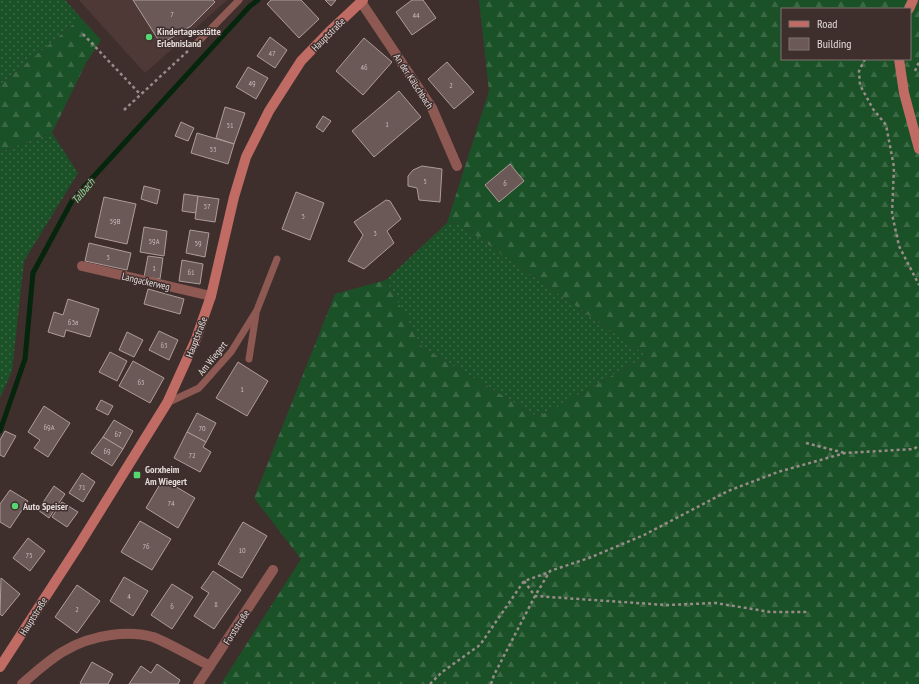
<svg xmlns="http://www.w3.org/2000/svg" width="919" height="684" font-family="'PT Sans Narrow',sans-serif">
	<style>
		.built { fill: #4e3937 }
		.grass { fill: url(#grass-dots) }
		.forest { fill: url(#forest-firs); fill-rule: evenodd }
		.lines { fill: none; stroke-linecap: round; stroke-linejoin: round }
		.stream { stroke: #05250c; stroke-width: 5 }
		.building { fill: #6a5957; stroke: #af9c9a }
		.path { stroke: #988c8a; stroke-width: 2.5; stroke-dasharray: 3 3; stroke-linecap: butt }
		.lane { stroke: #8e5953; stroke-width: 7 }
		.street { stroke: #8e5953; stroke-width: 10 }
		.secondary { stroke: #c06c64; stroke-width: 10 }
		.poi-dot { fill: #56d671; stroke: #3e2f2d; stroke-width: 1.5 }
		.labels { text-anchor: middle; stroke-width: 3; stroke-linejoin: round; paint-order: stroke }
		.number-label { font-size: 8px; fill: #c5b9b7 }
		.poi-label { font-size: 10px; font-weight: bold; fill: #e3d9d7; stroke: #3e2f2d; text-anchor: start }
		.street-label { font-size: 10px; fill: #e3d9d7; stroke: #3e2f2d }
		.water-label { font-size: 11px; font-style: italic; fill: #8ce098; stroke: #3e2f2d }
	</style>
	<defs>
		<pattern id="grass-dots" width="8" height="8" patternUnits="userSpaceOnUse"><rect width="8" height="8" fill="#1b5126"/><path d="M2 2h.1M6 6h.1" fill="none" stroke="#3c6945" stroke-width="1.8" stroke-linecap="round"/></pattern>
		<pattern id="forest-firs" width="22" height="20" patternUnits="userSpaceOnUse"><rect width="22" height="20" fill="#1b5126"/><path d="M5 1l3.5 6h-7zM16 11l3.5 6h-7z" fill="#3c6945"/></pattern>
	</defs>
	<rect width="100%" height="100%" fill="#3e2f2d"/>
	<path class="built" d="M79,0h148l-82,73z"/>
	<g class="grass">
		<path d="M0,0h65l16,18 -81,67z"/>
		<path d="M52,133l26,40 -54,88 -12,110 -12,27v-246z"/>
		<path d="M447,223l12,1 188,132 -109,61 -116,-70 -36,-67z"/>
	</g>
	<g class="forest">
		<path d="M479,0h440v684h-698l80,-125 -47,-61 81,-204 51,-14 36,67 116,70 109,-61 -188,-132 -12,-1 42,-132zM782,9h128v50h-128z"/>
		<path d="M81,18l20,22 -15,23 -34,70 -52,19v-67z"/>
	</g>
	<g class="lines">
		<path class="stream" d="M0,431l25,-72 8,-86 40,-74 177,-193 8,-6"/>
	</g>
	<g class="building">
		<path d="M133,0h80l2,2 -24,24 -30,18z"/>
		<path d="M271,0h30l18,19 -20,19 -32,-34z"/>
		<path d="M325,0h11l-5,6z"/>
		<path d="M412,0h11l13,18 -24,17 -16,-23z"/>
		<path d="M270,37l17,13 -12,18 -18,-12z"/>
		<path d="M364,38l28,24 -29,33 -27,-24z"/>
		<path d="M447,62l27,30 -20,17 -26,-30z"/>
		<path d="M248,67l20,11 -12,21 -20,-12z"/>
		<path d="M399,91l22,26 -47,40 -22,-26z"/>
		<path d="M225,107l20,6 -11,31 -18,-6z"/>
		<path d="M323,116l8,5 -8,11 -7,-5z"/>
		<path d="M181,122l13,6 -6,13 -13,-5z"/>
		<path d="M197,133l37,11 -6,20 -37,-11z"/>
		<path d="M510,164l14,17 -25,21 -14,-17z"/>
		<path d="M422,166l20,3 -2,33 -21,-2 -2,-12 -9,-2v-10l5,-6z"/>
		<path d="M144,186l16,4 -3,14 -16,-5z"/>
		<path d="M296,192l28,11 -14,37 -28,-11z"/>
		<path d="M184,194l14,2 -2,17 -14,-2z"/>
		<path d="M198,196l21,3 -4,23 -20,-3z"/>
		<path d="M104,197l32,7 -9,40 -32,-7z"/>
		<path d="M386,200l4,1 11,18 -14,12 7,12 -30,26 -16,-8 15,-26 -9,-13z"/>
		<path d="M144,227l23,4 -3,25 -24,-4z"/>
		<path d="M190,230l19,3 -4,24 -19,-4z"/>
		<path d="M89,243l42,10 -4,17 -42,-9z"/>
		<path d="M148,256l15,2 -3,21 -16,-2z"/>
		<path d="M182,260l21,4 -3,20 -21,-3z"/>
		<path d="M148,289l36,10 -4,15 -36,-10z"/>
		<path d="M68,299l31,10 -9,28 -24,-7 -2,7 -16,-5 6,-20 9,3z"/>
		<path d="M159,331l19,9 -9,20 -20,-10z"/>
		<path d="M127,332l16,8 -9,17 -15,-7z"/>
		<path d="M110,352l17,9 -10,20 -18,-9z"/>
		<path d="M133,361l31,17 -14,25 -31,-17z"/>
		<path d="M238,362l30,19 -21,35 -31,-18z"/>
		<path d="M101,400l12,6 -5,9 -12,-6z"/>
		<path d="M44,406l26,17 -22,34 -14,-9 6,-8 -12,-8z"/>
		<path d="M197,413l19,10 -10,19 -19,-10z"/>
		<path d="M114,420l19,11 -10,18 -20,-12z"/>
		<path d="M5,431l11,5 -12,21 -4,-2v-15z"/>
		<path d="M187,432l19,10 -3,5 8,5 -11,20 -26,-14z"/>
		<path d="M103,437l20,12 -11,17 -21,-13z"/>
		<path d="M82,473l13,9 -12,20 -14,-9z"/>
		<path d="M163,479l32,19 -17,30 -32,-20z"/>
		<path d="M54,486l11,8 -16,24 -11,-8z"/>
		<path d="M10,490l18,11 -18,27 -10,-6v-18z"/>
		<path d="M62,502l16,10 -11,15 -15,-10z"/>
		<path d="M140,521l31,18 -19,31 -31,-18z"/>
		<path d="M243,522l24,14 -25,42 -24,-14z"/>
		<path d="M28,538l17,13 -15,20 -17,-13z"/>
		<path d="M213,571l28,19 -27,39 -20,-13 15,-23 -8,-5z"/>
		<path d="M124,577l24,14 -15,25 -23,-15z"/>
		<path d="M1,578l19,16 -18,22 -2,-2z"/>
		<path d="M172,584l21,13 -21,32 -21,-14z"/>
		<path d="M77,585l23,16 -23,32 -22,-16z"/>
		<path d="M92,662l21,12 -5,10h-26l-2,-1z"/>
		<path d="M157,664l23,16 -2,4h-49l12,-18 10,7z"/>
	</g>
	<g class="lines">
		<g class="path">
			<path d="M83,34l57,60"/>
			<path d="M865,59l-6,12 1,14 13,24 13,16 8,42 -2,47 7,32 20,39"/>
			<path d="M915,71l4,-9"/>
			<path d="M124,110l65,-60"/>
			<path d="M806,443l39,10"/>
			<path d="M524,581l11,15 131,9 50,-2 54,9h39"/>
			<path d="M430,684l12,-12 38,-27 44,-64 26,-9"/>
			<path d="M491,684l3,-9 41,-79 15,-25 39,-13 55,-23 84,-44 50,-19 67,-19 69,-4 5,-4"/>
		</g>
		<g class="lane">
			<path d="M197,43l42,-43"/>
			<path d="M249,359l7,-45"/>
			<path d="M167,403l32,-15 32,-36 26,-42 20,-51"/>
		</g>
		<g class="street">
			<path d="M361,2l71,106 25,58"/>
			<path d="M82,266l129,30"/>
			<path d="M22,684c28,-25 50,-44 89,-49 14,-2 28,-2 42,2 18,7 39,20 57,29"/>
			<path d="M198,684l75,-114"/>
		</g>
		<g class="secondary">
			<path d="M909,9l4,-9"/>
			<path d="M899,59l5,34 15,56"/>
			<path d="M0,667l79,-122 88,-142 29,-64 15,-43 23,-99 12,-40 23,-46 32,-50 28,-29 34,-32"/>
		</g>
	</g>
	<g class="poi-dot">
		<circle cx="149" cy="37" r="4"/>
		<rect x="133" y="471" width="8" height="8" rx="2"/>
		<circle cx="15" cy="506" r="4"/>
	</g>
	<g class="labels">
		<g class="number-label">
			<text x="172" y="17">7</text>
			<text x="416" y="18">44</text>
			<text x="272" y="56">47</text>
			<text x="364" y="70">46</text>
			<text x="252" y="86">49</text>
			<text x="451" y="88">2</text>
			<text x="387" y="127">1</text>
			<text x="230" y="128">51</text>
			<text x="213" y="152">53</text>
			<text x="425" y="184">5</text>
			<text x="505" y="186">6</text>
			<text x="207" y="209">57</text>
			<text x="303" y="219">3</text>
			<text x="115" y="224">59B</text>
			<text x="375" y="236">3</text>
			<text x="154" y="244">59A</text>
			<text x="198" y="246">59</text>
			<text x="108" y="260">3</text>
			<text x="154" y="271">1</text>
			<text x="191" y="275">61</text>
			<text x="73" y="325">63a</text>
			<text x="164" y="348">63</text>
			<text x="141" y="385">65</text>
			<text x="242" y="392">1</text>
			<text x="49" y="430">69A</text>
			<text x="202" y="431">70</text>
			<text x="118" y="437">67</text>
			<text x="107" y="454">69</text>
			<text x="192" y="458">72</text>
			<text x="82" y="490">71</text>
			<text x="171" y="506">74</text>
			<text x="146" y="549">76</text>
			<text x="242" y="553">10</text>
			<text x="29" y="558">75</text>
			<text x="129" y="599">4</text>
			<text x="216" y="607">8</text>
			<text x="172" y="609">6</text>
			<text x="77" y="612">2</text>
		</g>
		<g class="poi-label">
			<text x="157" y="35">Kindertagesstätte<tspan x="157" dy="12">Erlebnisland</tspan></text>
			<text x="145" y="473">Gorxheim<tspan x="145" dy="12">Am Wiegert</tspan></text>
			<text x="23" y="510">Auto Speiser</text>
		</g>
		<g class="street-label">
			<text transform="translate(328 34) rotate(-45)" y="4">Hauptstraße</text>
			<text transform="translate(414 81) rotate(57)" y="4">An der Kälschbach</text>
			<text transform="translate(146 281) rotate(13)" y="4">Langackerweg</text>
			<text transform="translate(196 337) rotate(-69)" y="4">Hauptstraße</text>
			<text transform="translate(212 358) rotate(-51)" y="4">Am Wiegert</text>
			<text transform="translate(33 616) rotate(-58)" y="4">Hauptstraße</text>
			<text transform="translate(236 627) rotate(-57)" y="4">Forststraße</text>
		</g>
		<g class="water-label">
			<text transform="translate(83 191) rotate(-50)" y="4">Talbach</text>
		</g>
	</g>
	<rect x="781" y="8" width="130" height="52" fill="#3e2f2d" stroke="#807371"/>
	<rect x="789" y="21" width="20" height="6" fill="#c06c64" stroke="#807371"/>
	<text x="817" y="28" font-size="12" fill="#e3d9d7">Road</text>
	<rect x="789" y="38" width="20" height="12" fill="#6a5957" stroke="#807371"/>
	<text x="817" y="48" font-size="12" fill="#e3d9d7">Building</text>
</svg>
